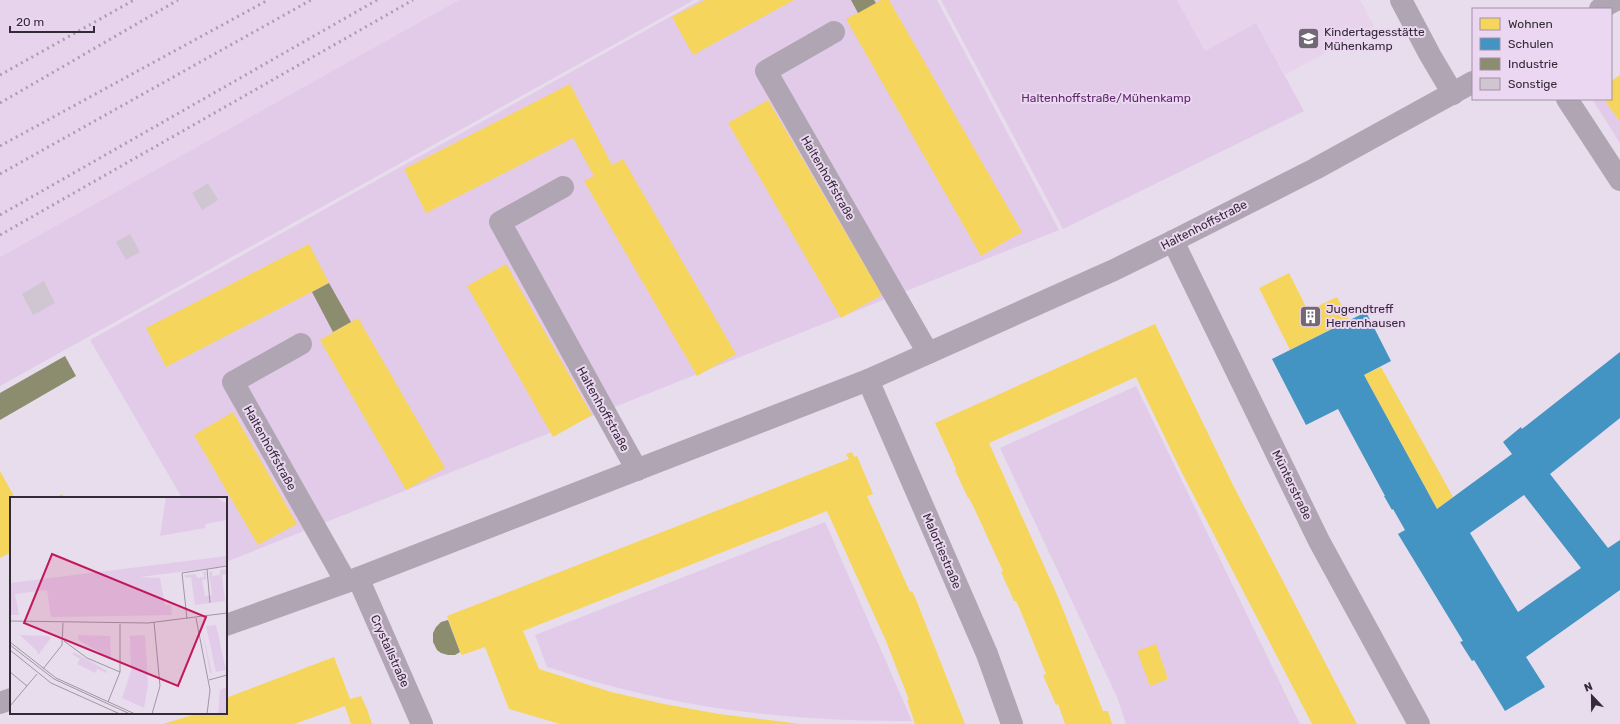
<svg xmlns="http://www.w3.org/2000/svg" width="1620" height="724" font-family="Rubik,sans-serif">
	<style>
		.built { fill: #e7d4ec }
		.green { fill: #e2cbe9; fill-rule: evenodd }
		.homes { fill: #f6d55c }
		.schools { fill: #4393c3; fill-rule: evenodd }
		.industry { fill: #8c8c6e }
		.building { fill: #cfc6d2 }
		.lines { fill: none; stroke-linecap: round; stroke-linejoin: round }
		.minor { stroke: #b0a5b3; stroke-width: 22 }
		.rail { stroke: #aaa1ac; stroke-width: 3; stroke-dasharray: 2 4; stroke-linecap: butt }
		.labels { text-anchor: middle; stroke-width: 4; stroke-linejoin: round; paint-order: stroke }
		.poi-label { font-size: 12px; fill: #332b35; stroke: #ecd7f2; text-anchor: start }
		.park-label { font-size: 12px; fill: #5c2a67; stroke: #ecd7f2 }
		.street-label { font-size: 12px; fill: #332b35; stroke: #ecd7f2 }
		.inset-road { fill: none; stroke: #a096a3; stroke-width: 1 }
		.view { fill: #c2185b; fill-opacity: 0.15; stroke: #c2185b; stroke-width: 2 }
		.inset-edge { fill: none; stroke: #332b35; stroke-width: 2 }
	</style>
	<rect width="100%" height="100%" fill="#e8ddec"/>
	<g class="built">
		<path d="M0,0h459l-459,257z"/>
		<path d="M1177,0h183l14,26 -89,49 -29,-52 -51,28z"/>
	</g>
	<g class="green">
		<path d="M459,0h235l-694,386v-129z"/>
		<path d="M700,0h237l122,230 -833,332v-64h-44l-92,-158z"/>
		<path d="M941,0h236l28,51 51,-28 48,88 -241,118z"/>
		<path d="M1592,99h12l16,23v21z"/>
		<path d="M1136,386l164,338h-174l-9,-27 -117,-249zM1156,645l12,34 -18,6z"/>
		<path d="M825,522l87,199c-100,1 -205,-9 -301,-35 -22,-5 -43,-13 -64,-19l-12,-32z"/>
	</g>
	<g class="homes">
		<path d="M705,0h89l-101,55 -21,-38z"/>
		<path d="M881,0h8l133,232 -41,24 -135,-237z"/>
		<path d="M1620,75v47l-16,-23h7v-18z"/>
		<path d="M570,84l42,81 11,-6 113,195 -39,22 -113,-195 10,-5 -21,-38 -147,75 -22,-44z"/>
		<path d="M768,100l114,195 -41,23 -113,-195z"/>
		<path d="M309,244l20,39 -163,84 -20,-39z"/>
		<path d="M506,264l86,151 -39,22 -86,-151z"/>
		<path d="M1289,273l19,38 29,-14 12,23 -59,30 -31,-62z"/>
		<path d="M358,318l87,150 -39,22 -86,-150z"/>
		<path d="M1155,324l78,161 124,239h-45l-131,-253 -45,-94 -147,66 69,154 45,114h5l4,13h-47l-7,-20 -2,1 -13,-30 3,-1 -25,-62 -5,-11h-2l-13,-29 2,-1 -6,-13 -22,-48 -6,-12h-1l-13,-28 1,-1 -21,-46z"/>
		<path d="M1381,367l72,130 -16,12 -73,-134z"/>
		<path d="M233,412l64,112 -39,21 -64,-110z"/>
		<path d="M852,452l2,5 3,-1 16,38 -6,2 43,96 2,-1 3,6 50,127h-50l-8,-24h2l-23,-59 -59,-130 -304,120 16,38 72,23 53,12 55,10 82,10h-241l-51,-15 -24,-62 -23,8 -2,-3 -13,-36 402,-157 -3,-5z"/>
		<path d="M0,471l15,27h-4v54l-11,6z"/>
		<path d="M62,494l3,4h-10z"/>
		<path d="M1156,644l12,35 -18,7 -13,-35z"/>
		<path d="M334,657l16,42 11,-3 6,13 5,15h-21l-6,-18 -51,18h-131l36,-11h27v-15z"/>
	</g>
	<path class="schools" d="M1366,312l25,49 -27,14 73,134 75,-55 -9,-12 18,-15 1,2 98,-77v66l-70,56 58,74 12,-8v50l-94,67 19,30 -40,24 -31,-51 -2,1 -12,-19 3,-1 -65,-107 7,-4 -12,-21 -1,1 -8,-14h1l-47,-87 -32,16 -34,-66zM1524,495l57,73 -63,44 -48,-79z"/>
	<g class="industry">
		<path d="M851,0h23l2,3 -18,10z"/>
		<path d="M329,283l22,39 -18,10 -21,-40z"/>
		<path d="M65,356l11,20 -76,44v-27z"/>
		<path d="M448,620l12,32 -5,3h-7l-7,-2 -4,-3 -4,-8v-9l3,-6 5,-5z"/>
	</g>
	<g class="building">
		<path d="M208,183l10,17 -16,10 -10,-17z"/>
		<path d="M130,234l10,18 -14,8 -10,-18z"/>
		<path d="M44,281l11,22 -22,12 -11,-21z"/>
	</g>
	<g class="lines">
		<g class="minor">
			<path d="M1401,0l29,55 23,39"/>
			<path d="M1600,9l16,-9"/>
			<path d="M834,32l-68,39 162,282"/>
			<path d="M1567,99l53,81"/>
			<path d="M563,187l-63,35 137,248"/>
			<path d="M1173,241l146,300 100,183"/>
			<path d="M301,344l-68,38 113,200"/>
			<path d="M868,380l119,274 25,70"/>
			<path d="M358,578l64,146"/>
			<path d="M226,625l132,-47 510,-198 246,-110 59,-29 142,-72 158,-87"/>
			<path d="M0,703l11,-4"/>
		</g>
		<g class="rail">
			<path d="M0,75l134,-75"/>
			<path d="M0,103l178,-103"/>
			<path d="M0,146l268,-146"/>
			<path d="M0,174l311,-174"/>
			<path d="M0,215l377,-215"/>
			<path d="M0,235l413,-235"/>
		</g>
	</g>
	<defs>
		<symbol id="school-square" viewBox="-11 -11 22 22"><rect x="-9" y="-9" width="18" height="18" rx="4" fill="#726975" stroke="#ecd7f2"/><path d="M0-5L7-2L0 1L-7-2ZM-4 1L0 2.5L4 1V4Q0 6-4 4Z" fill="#fff"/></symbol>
		<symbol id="building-square" viewBox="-11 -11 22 22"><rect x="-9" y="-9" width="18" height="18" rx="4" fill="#726975" stroke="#ecd7f2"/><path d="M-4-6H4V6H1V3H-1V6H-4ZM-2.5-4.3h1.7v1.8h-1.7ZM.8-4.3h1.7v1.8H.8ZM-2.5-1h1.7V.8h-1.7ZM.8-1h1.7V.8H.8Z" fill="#fff"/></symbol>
	</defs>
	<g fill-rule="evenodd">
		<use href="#school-square" x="1296" y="26" width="25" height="25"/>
		<use href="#building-square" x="1298" y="304" width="25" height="25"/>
	</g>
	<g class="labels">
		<g class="poi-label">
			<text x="1324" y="36">Kindertagesstätte<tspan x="1324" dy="14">Mühenkamp</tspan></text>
			<text x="1326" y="313">Jugendtreff<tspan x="1326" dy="14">Herrenhausen</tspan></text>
		</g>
		<g class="park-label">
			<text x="1106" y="102">Haltenhoffstraße/Mühenkamp</text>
		</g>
		<g class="street-label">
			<text transform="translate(828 178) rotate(60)" y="4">Haltenhoffstraße</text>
			<text transform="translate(1204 225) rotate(-27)" y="4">Haltenhoffstraße</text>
			<text transform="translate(603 409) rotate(61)" y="4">Haltenhoffstraße</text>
			<text transform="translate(270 448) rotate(61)" y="4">Haltenhoffstraße</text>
			<text transform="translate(1292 485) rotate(64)" y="4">Münterstraße</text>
			<text transform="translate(942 551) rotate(67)" y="4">Malortiestraße</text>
			<text transform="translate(390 651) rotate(66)" y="4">Crystallstraße</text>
		</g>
	</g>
	<g transform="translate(10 497)">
		<rect width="217" height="217" fill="#e8ddec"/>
		<path d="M156,0h49l12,7v16l-21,4 -1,4 -45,8zM217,59v10l-87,11 20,1 5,27h6l1,10 -121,2 -4,-27 -32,4 4,21h-9v-32zM216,72l1,5 -5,1 3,26 -30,4 -4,-28 -6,1v-3l11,-1 1,4 7,-1 -1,-5h3v7l-4,1 3,16 7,-1 -3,-23 3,-1v5l8,-1v-5zM191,127l11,50 4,1 -6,-2zM206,128l10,45 -10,2 -10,-46zM10,138l28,1 3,2 -13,17 -1,-4zM68,138l32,1 1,22 -28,-15 -5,-4zM135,138l3,50 -4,23 -22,-10 9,-27 -1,-35zM64,155l33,19v2l-10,-4 -2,4 -18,-9 3,-5 -8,-5zM217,190v27h-9l2,-24z" fill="#e2cbe9"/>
		<path class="inset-road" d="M197,72l3,34M186,121l14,72 -3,24M177,122l-5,-46 45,-7M0,124l138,2 79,-10M54,144l23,17 33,14M0,145l46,36 79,36M0,148l44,34 76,35M0,153l41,33 69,31M33,172l19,-24 1,-22M0,175l17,14M199,183l18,-5M98,205l12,-30v-48M0,209l27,-32M142,217l8,-28 -6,-64"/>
		<path class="view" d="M42,57l154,63 -28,69 -154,-63z"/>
		<rect width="217" height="217" class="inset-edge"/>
	</g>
	<rect x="1472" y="8" width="140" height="92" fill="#ecd7f2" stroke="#a292a6"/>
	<rect x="1480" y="18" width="20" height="12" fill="#f6d55c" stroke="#a292a6"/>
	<text x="1508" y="28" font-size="12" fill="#332b35">Wohnen</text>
	<rect x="1480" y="38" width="20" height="12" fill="#4393c3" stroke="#a292a6"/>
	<text x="1508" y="48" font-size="12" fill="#332b35">Schulen</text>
	<rect x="1480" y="58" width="20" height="12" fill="#8c8c6e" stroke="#a292a6"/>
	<text x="1508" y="68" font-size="12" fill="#332b35">Industrie</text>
	<rect x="1480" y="78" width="20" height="12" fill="#cfc6d2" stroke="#a292a6"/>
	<text x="1508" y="88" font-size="12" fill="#332b35">Sonstige</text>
	<g transform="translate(1592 696) rotate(338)" stroke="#ecd7f2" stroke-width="3" paint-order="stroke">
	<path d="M0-3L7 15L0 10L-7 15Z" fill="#332b35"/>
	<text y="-6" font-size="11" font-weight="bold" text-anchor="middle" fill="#332b35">N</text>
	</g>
	<path d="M10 26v6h84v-6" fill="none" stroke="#332b35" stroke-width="2"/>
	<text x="16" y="26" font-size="12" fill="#332b35" stroke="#ecd7f2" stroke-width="3" paint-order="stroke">20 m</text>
</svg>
